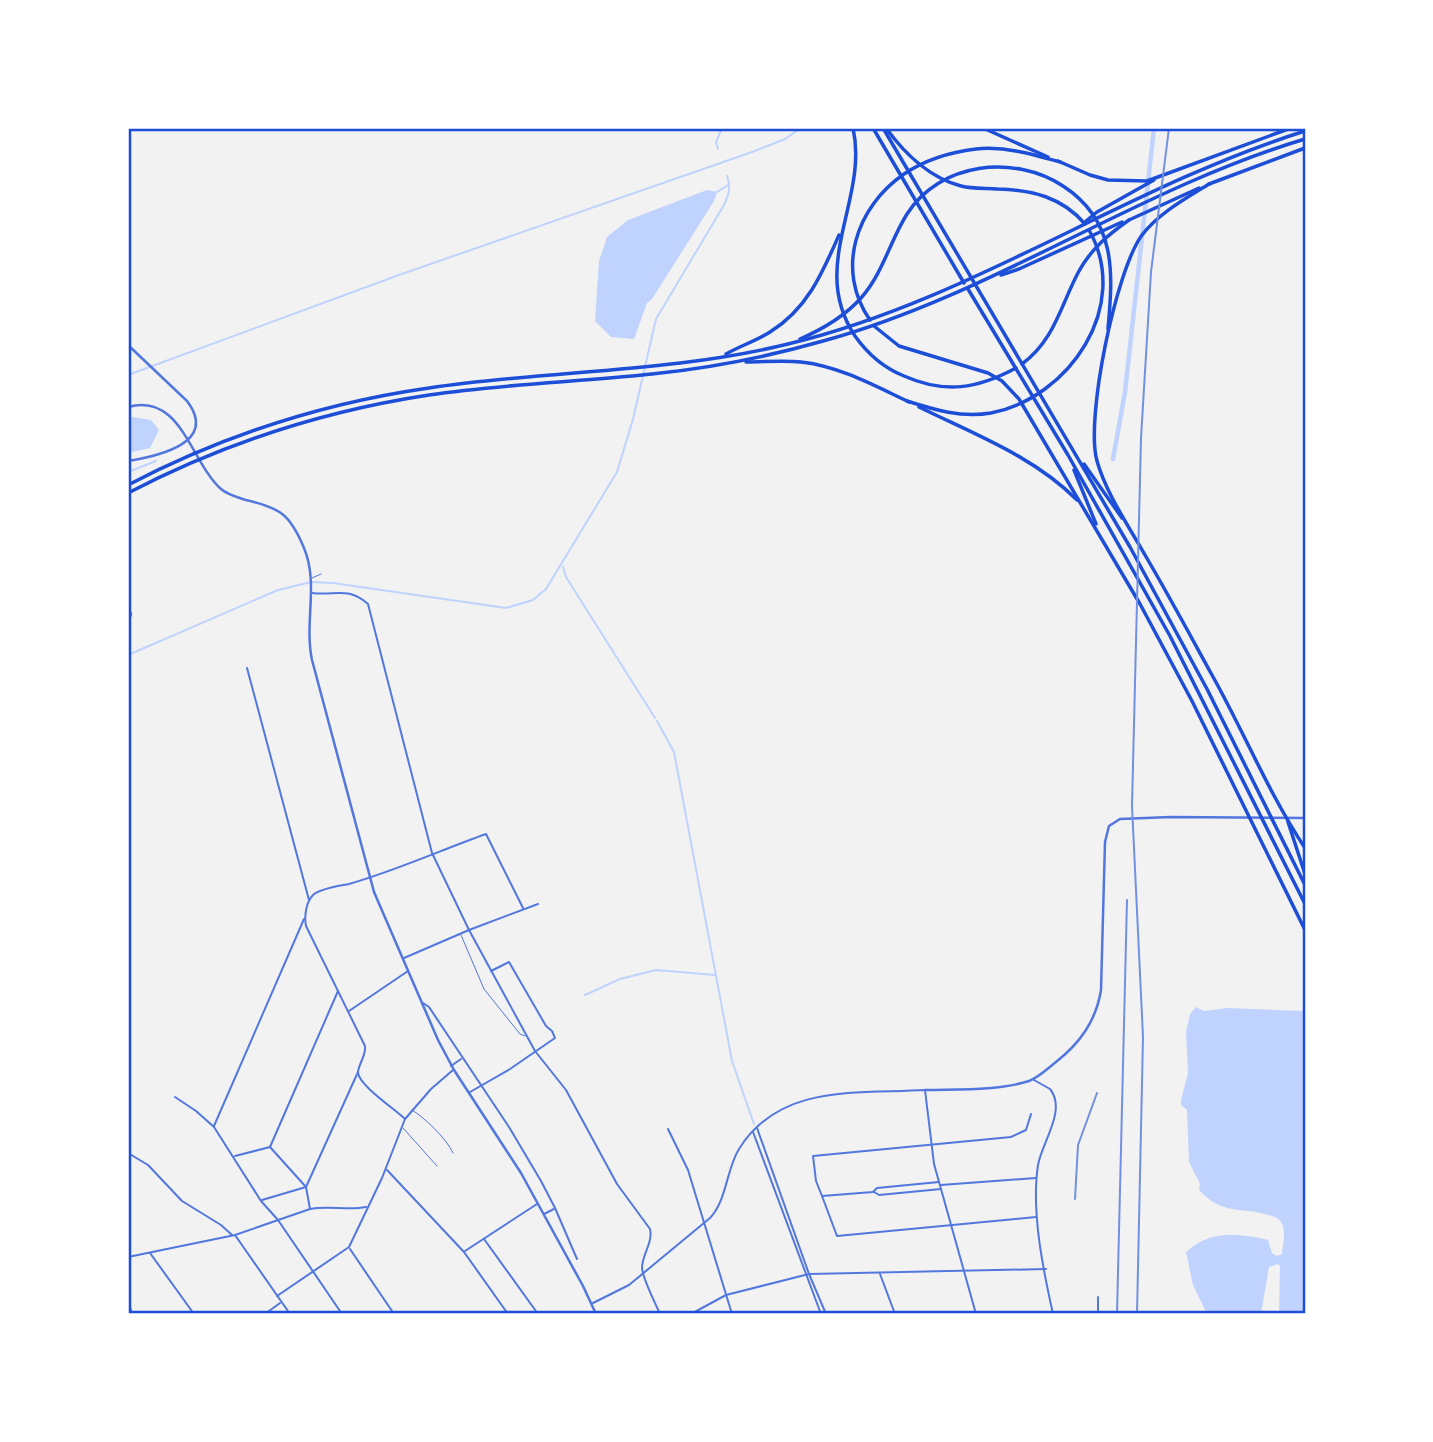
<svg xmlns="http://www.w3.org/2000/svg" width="1433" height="1442" font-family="Jost,sans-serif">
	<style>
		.water { fill: #bfd3fe }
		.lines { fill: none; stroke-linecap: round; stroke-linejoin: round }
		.stream { stroke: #bfd3fe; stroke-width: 2 }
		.canal { stroke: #bfd3fe; stroke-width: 4.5 }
		.service { stroke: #5277de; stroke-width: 1 }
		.minor { stroke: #5277de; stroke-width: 2 }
		.tertiary { stroke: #5277de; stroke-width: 2.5 }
		.motorway { stroke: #1d4ed8; stroke-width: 3.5 }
		.rail { stroke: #7290e2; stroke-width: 2 }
		.neatline { fill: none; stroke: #1d4ed8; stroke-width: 2.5 }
	</style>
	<rect width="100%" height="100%" fill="#f2f2f2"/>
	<g class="water">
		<path d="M707,190l10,2 -3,9 -62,98 -5,4 -13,36 -23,-2 -16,-16 4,-60 8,-24 21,-17z"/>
		<path d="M133,417l18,3 8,10 -9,18 -22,5v-35z"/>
		<path d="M1196,1007l8,4 23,-3 78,3v303h-26l1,-48 -2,-2 -9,3 -8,47h-54l-14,-29 -7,-33c25,-22 51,-19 82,-12l4,13 5,3 5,-2c1,-12 6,-28 -5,-36 -30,-13 -53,0 -78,-28l1,-6 -11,-22 -2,-52 -6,-5v-5l7,-27 -2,-41 4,-18z"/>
	</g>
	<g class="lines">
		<g class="stream">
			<path d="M718,149l-2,-7 6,-14"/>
			<path d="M717,192l11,-7"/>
			<path d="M128,375l271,-100 353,-123 33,-13 16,-11"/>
			<path d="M128,472l28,-11"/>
			<path d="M563,567l3,10 89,141"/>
			<path d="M128,655l150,-65 33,-8 22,1 173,25 27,-8 13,-11 71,-117 16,-53 23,-100 68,-114c5,-11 7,-18 3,-29"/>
			<path d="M657,721l17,31 58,309 22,63"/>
			<path d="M585,995l35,-16 36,-9 59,5"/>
		</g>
		<path class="canal" d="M1113,459l12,-67 29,-264"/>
		<g class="service">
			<path d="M312,578l9,-4"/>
			<path d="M461,935l23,54 36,45 5,2"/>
			<path d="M412,1110c13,8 34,28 41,43"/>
			<path d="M403,1128l34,38"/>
		</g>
		<g class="minor">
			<path d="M312,593c23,3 36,-7 56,11l64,249 37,77 66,121 31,39 51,94 33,45c3,13 -7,24 -8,38 0,11 13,35 18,47"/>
			<path d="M247,668l62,232"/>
			<path d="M404,958l65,-28 69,-26"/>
			<path d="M423,1003l6,4 80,120 32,54 14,27 22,51"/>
			<path d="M349,1011l59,-40"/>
			<path d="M451,1066l10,-7"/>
			<path d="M1034,1080l16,9c17,21 -8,53 -12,76 -7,46 5,104 15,149"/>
			<path d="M470,1092l40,-23 45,-31 -3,-7 -6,-5 -37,-64 -18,9"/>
			<path d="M175,1097l21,14 18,16 47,74 17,19 64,94"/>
			<path d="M405,1119c-10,-10 -47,-34 -47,-47 1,-9 8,-16 7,-26l-59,-120c-2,-9 0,-24 7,-31 8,-7 26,-9 36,-11 46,-13 92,-34 137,-50l37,74"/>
			<path d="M214,1126l90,-207"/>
			<path d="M757,1128l52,146 17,40"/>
			<path d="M668,1129l20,41 44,144"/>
			<path d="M753,1132l68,182"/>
			<path d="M128,1153l20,12 34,36 39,24 11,10"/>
			<path d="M235,1156l35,-9"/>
			<path d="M387,1170l77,82 44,62"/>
			<path d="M939,1182l-62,6 -4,4 -51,4 -6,-15 -3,-25 198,-19 15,-7 5,-16"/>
			<path d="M941,1185l95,-7"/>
			<path d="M874,1192l5,3 62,-6"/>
			<path d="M822,1196l15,40 199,-19"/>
			<path d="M262,1200l44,-13 52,-115"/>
			<path d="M310,1209l-4,-22 -36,-40 68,-156"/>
			<path d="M544,1214l10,-5"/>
			<path d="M235,1235l55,79"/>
			<path d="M484,1239l54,75"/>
			<path d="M350,1249l44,65"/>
			<path d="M465,1251l72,-47"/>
			<path d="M150,1253l44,61"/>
			<path d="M128,1257l107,-22 75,-26c19,-4 38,2 56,-2"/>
			<path d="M880,1274l15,40"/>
			<path d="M277,1296l72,-49 33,-69 23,-59 26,-30 22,-19"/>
			<path d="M128,1301l4,13"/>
			<path d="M593,1303l36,-18 81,-67c17,-18 16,-48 29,-69 41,-66 119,-55 186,-59l9,74 42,150"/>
			<path d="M265,1314l15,-11"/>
			<path d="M691,1314l35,-19 83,-21 237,-5"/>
			<path d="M1098,1314v-17"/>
		</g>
		<g class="tertiary">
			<path d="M128,345l59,56c32,42 -29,55 -59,60"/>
			<path d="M128,407c53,-15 62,54 93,82 7,6 16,8 25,11 34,8 44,14 58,48 15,36 0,74 8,112l62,232 64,148 16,30 67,103 62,113 13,28"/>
			<path d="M128,607l3,7 -3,10"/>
			<path d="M925,1090c33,-1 72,1 104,-9 10,-4 18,-12 27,-19 24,-19 40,-41 45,-72l4,-148 4,-16 11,-7 51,-2 134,1"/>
		</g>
		<g class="motorway">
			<path d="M853,128c16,71 -45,138 2,208 12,17 29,32 49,40 41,18 73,13 112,-8"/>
			<path d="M873,128l91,155"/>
			<path d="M883,128l247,419 77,142 98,196"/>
			<path d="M886,128c18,25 44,50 75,58 12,3 25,2 37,3 34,1 64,8 87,35"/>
			<path d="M983,128l65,29"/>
			<path d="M1058,161l32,14 18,5 39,1 144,-53"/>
			<path d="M1209,184c-24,15 -50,29 -67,51 -26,35 -57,184 -45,226 9,32 31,64 48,94 23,39 45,80 67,120 32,57 57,119 93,173"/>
			<path d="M1209,184l96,-36"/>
			<path d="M1129,220l70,-32"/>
			<path d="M1086,221l11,-9 57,-32"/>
			<path d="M1001,275l18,-6 103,-47"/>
			<path d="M968,289l100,166 102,181 135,268"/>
			<path d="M870,320c-35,-50 -14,-113 34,-146 21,-14 47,-22 72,-25 29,-3 56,5 84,13"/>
			<path d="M874,326l25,20 89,27 14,8 17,18 121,205 52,97 113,229"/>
			<path d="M800,339c23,-10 44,-22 61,-41 22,-25 29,-57 46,-84 33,-52 107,-60 156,-28 54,35 50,87 45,143"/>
			<path d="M726,354c14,-8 30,-13 44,-22 37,-23 52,-58 69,-97"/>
			<path d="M746,362c18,0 37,-2 55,0 38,4 74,24 108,40"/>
			<path d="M1022,364c33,-24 39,-60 57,-93 12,-22 30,-37 50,-51"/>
			<path d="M907,401c28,9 54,17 84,12 78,-15 141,-107 98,-183"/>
			<path d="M919,407c55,27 114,49 158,93"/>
			<path d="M1084,464l38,54"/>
			<path d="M1074,470l22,54"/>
			<path d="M128,485c94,-49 195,-82 301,-97 119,-18 241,-15 359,-44 183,-44 338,-157 517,-213"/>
			<path d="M128,493c94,-49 195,-82 301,-98 73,-11 149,-13 223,-21 58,-6 115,-17 171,-33 169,-46 314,-152 482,-202"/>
			<path d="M1288,822l17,52"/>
		</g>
		<g class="rail">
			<path d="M1075,1199l3,-54 19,-52"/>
			<path d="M1117,1314l10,-414"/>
			<path d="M1137,1314l6,-277 -11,-231 9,-368 10,-166 18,-144"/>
		</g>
	</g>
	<rect width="1433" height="1442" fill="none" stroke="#ffffff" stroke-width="259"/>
	<rect x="130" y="130" width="1174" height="1182" class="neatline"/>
</svg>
